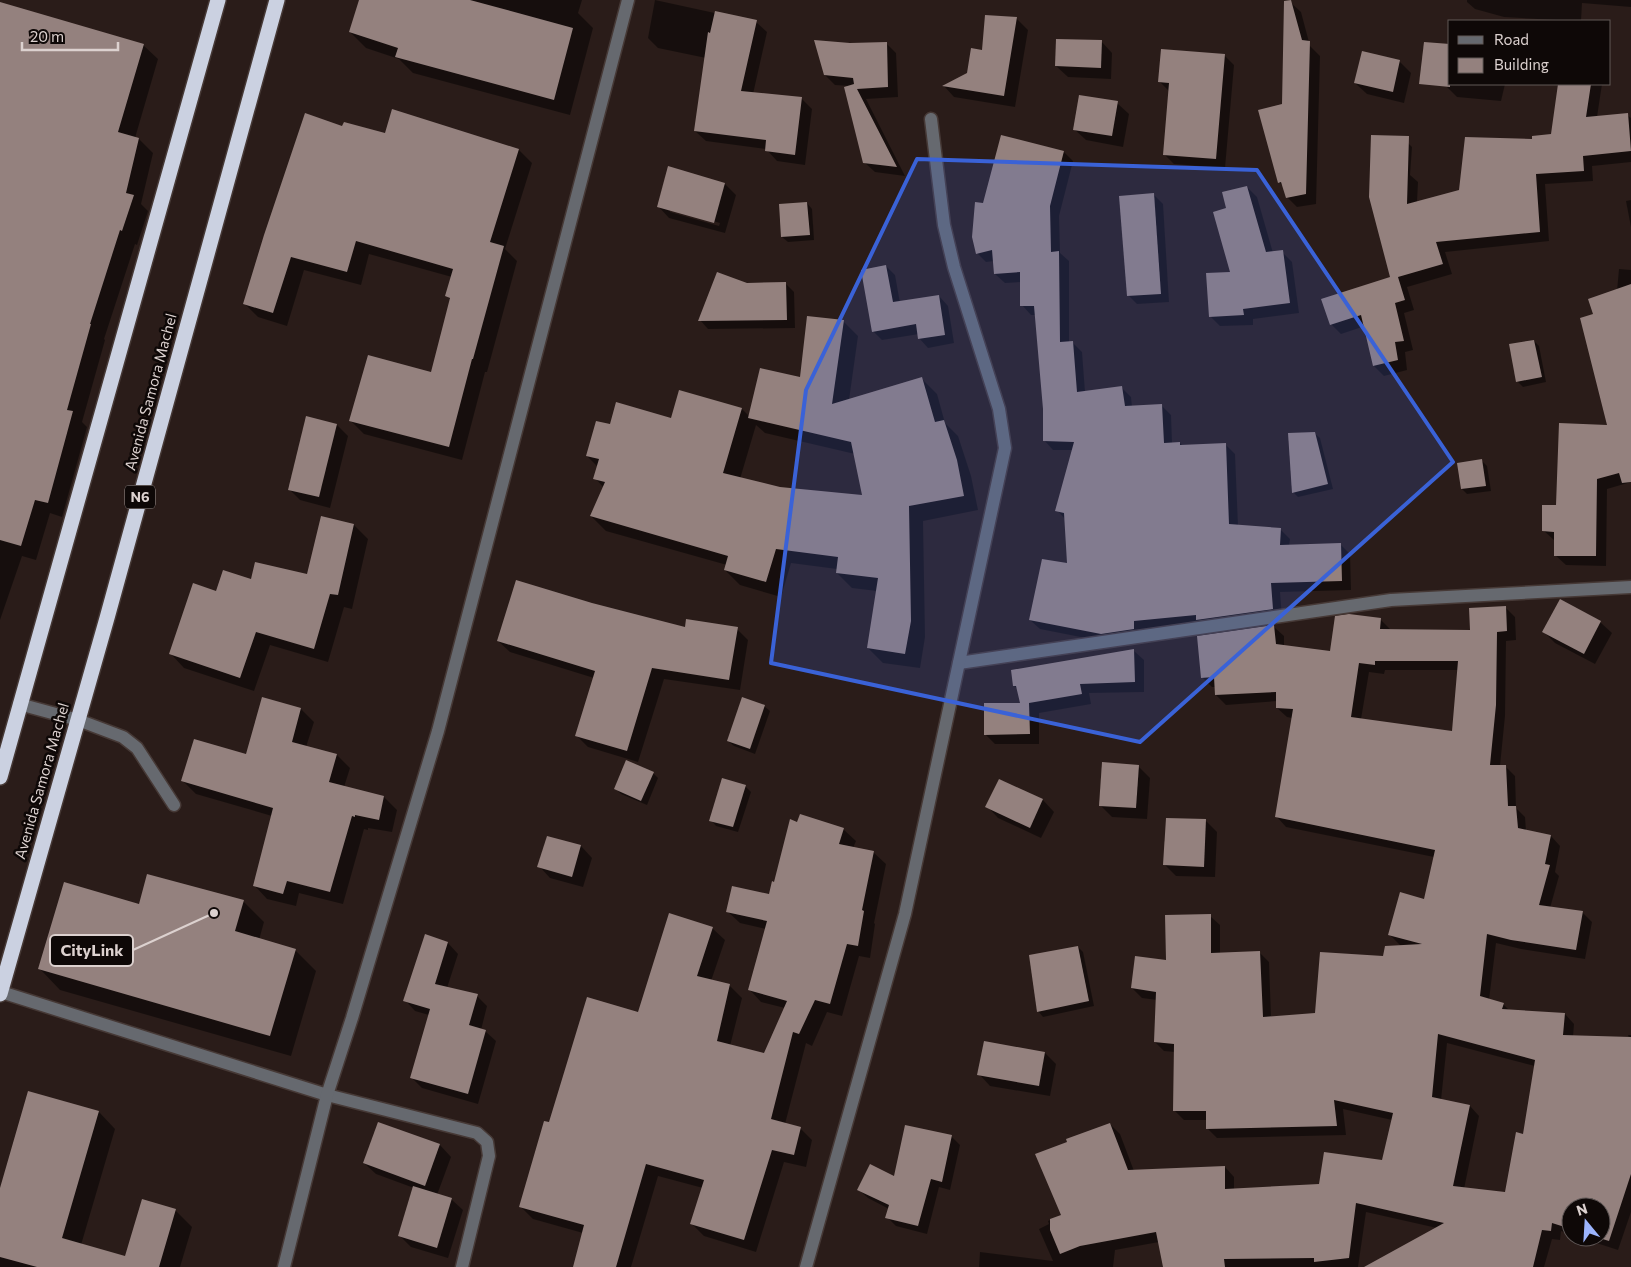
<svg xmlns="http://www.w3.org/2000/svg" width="1631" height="1267" font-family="Commissioner,sans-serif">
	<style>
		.shadow { fill: #0007; fill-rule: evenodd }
		.building { fill: #94817e; fill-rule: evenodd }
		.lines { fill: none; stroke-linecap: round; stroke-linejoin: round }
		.minor-casing { stroke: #463936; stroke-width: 15 }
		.highway-casing { stroke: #463936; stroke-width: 18 }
		.minor { stroke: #66696f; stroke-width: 12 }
		.highway { stroke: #cbd1e1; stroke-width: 15 }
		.marked { fill: #3a62d7; fill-opacity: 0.2; stroke: #3a62d7; stroke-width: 4; stroke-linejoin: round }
		.labels { text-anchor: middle; stroke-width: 5; stroke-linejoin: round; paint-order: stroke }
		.shield { fill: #0e0807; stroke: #9e9593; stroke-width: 1 }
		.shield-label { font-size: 14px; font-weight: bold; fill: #dcd1cf }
		.street-label { font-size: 15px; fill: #dcd1cf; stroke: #0e0807 }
		.leader { fill: none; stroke: #dcd1cf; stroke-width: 2 }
		.callout-dot { fill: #dcd1cf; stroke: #0e0807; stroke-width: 2 }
		.callout { fill: #0e0807; stroke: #dcd1cf; stroke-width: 2 }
		.callout-label { font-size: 16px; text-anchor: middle; font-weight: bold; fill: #dcd1cf }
	</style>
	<rect width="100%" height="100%" fill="#2a1c19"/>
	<g class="shadow">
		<path d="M360,0h222l-4,13 15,15 -23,87 -157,-42 -14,-14 -33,-11 -16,-16z"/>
		<path d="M655,0l101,22 11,10 -14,62 48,4 11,11 -7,56 -28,-4 -11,-12 -60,-8 -11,-10 11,-73 -48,-10 -10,-10z"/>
		<path d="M1467,0h164v7l-49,-4 -1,18h-6l-71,-4 -29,-8 -8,-7z"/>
		<path d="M1290,2l11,10 9,34 10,10 -4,148 -19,3 -10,-10 -4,-11 -4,-4z"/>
		<path d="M0,3l143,42 15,14 -23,79 4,1 14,14 -12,51 7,7 -11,34 -2,-1 -31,95 1,1 -23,82 5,5 -25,90 -12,-4 -14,47 -14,-4 -22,64z"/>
		<path d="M1016,18l12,12 -13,77 -61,-10 -10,-11 24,-12 15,-22z"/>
		<path d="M1101,41l11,12 -1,26 -43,-2 -12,-11z"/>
		<path d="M886,43l10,10 2,44 -32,2 39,77 -30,-4 -11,-10 -14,-76 -15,-1 -10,-10 25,-30z"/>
		<path d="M1224,55l10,10 -9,103 -51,-4 -10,-10 5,-63 -10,-10z"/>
		<path d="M1399,61l12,12 -7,30 -37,-9 -12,-11z"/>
		<path d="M1450,84h55l-4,17 -44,-4 -10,-10z"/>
		<path d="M1560,84h42l-5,33 30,-2 4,3v44l-39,4 1,15 -48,3 4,57 -104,11 7,22 -45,13 7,23 -10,3 9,37 -8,2 2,18 -23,6 -10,-10 -9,-40 -24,8 -10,-10 60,-47 11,-140 10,10 -2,28 8,7 -1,20 43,-11 73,-51 19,-5z"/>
		<path d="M1117,103l12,11 -6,33 -37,-7 -12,-11z"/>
		<path d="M343,128l42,7 134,15 13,13 -27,86 12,12 -30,111h-2l-23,88 -98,-26 -14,-14 82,-46 19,-74 -4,-4 5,-19 -83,-23 -8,31 -57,-15 -17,56 -29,-9 -13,-13z"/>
		<path d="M1064,152l9,9 -14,55 1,37 9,8v82h4l9,9 3,40 36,-5 10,10 1,10 29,-2 10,10 1,28h8l3,3 43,-1 9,9 3,72 42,3 10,10 -1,7 51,-2 10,10 1,36 -71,2 2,26 -139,12v8l-32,5 -71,-14 -10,-9 39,-56 -4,-45 -8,-9 16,-60h-20l-9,-10 1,-31 -9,-94h-5l-9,-10v-23l-17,1 -10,-9 -1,-13 -8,1 -9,-9 7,-49z"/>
		<path d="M725,184l11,11 -11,38 -56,-15 -11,-12zM670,209l50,14 -1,3 -49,-14z"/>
		<path d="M1247,187l10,10 16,56 9,-1 10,10 7,51 -46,6v6l-33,1 -10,-10 21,-43 -4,-64z"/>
		<path d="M1154,195l9,9 6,98 -32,2 -9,-9z"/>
		<path d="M1631,200v27l-5,-26z"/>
		<path d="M807,203l5,6 2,31 -26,2 -6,-5z"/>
		<path d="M886,266l9,9 5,28 39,-7 9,10 6,37 -26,5 -9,-10v-4l-37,6 -9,-9z"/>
		<path d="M1619,269l12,1v212l-24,7 -1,77 -40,-1 -11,-10v-14l-12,-11 66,-104 -15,-111 23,-24z"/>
		<path d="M785,283l9,9 1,36 -87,1 -8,-9 47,-36z"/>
		<path d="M843,321l15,15 -9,64 73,-21 15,15 8,29 13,13 13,40 7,34 -55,11 2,116 -5,31 -37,-5 -15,-15 9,-57 -25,-3 -15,-15v-4l-46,-6 -10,34 -41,-12 -15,-15 2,-5 -121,-34 -15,-15 13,-28 -9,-10 3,-11 -11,-11 23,-30 132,-17 8,8 51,-39zM756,425l9,8 90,21 8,43 -84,-9 -39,-9z"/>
		<path d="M1534,341l5,5 7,36 -23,5 -6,-6z"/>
		<path d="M337,425l11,11 -18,72 -30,-8 -11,-11z"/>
		<path d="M1314,433l6,5 13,51 -35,8 -5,-5z"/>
		<path d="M1481,460l6,6 4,25 -24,3 -5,-5z"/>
		<path d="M322,518l32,7 14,14 -16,70 -8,-2 -16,55 -58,-17 -16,46 -70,-23 -14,-15 47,-61 35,-11 56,-5z"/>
		<path d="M592,604l94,25h51l11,11 -8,50 -76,-11 -26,83 -50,-15 -11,-11 17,-58 -84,-26 -12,-11z"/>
		<path d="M1505,607l10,10 1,23 -10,1 -1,75 -5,50h5l10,10 1,32 9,9 1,14 25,5 9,10 -5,26 4,4 -9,32 32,4 10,10 -7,37 -64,-10 -25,-6 -7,57 14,4 6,6 56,4 9,10 -1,13 56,1 -1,-3h3v177l-13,38 -40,-13h23v-30h-30v28l-10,-4 -1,9 -8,-1 -8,28h-178l71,-39 -71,-16 -8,55h-194l-5,-25 -44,8 -2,17h-134l1,-15 73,9 -14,-32 10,-5 -1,-3 14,-6 48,-91 10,10 14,37 91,-4 9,10v13l86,-5 63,-24 9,-41 -49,-11 3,26 -129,3 -9,-9v-9h-24l-10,-10 1,-58 -11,-1 -9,-9 2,-42 -15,-2 -10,-10 35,-27 43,-45 10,9v29l39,-2 10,10 2,55 46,-3 67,-57 17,-11 -11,-11 35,-35 9,-43 -148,-30 -9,-10 15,-99 -5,-1 -10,-9v-7l-51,4 -10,-10v-8h-4l-10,-10 72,-50 10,9v11l47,5 50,-32 9,9 82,2zM1385,670h74l-6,62 -92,-13 8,-47 15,2zM1447,1043l88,23 -11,69 -18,58 -42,-4 15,-73 -9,-10 -29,-6z"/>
		<path d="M1600,622l12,11 -17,31 -40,-21 -11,-11z"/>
		<path d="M1134,651l10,9v32l-55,1 2,11 -52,9v31h-44l-10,-10 37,-30 -4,-15 -4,-3z"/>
		<path d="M263,699l38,10 13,13 -8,25 31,8 13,13 -6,19 40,10 13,13 -5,22 -24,-4v2l-4,-1 -21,75 -44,-11 -3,13 -29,-7 -12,-13 17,-70 -76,-22 -13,-13 64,-25z"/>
		<path d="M764,706l6,5 -15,43 -21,-8 -6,-5z"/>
		<path d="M1138,766l12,12 -3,41 -35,-2 -12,-12z"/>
		<path d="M653,773l5,5 -11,27 -26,-11 -6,-6z"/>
		<path d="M1000,780l43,20 11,12 -13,26 -43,-20 -11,-12z"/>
		<path d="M745,786l6,6 -13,40 -22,-6 -5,-6z"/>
		<path d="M1205,820l12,12 -2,45 -39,-1 -11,-11z"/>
		<path d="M798,824l45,5 13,12 -3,7 20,4 13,12 -12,59 1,1 -5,34 -11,-2 -17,60 -15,-4 -15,34 -6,-3 -21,81 15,4 12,12 -6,27 -22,-5 -28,90 -52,-16 -12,-12 11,-36 -45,-12 -27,91h-57l9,-34 -50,-14 -12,-12 29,-83 88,-110 74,-86 13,12 -14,41 18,4 13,13 -12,48 35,8 20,-46 -24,-6 -12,-13 17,-60 -26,-6 -13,-12 42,-15z"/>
		<path d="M548,837l33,9 11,12 -9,29 -33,-9 -11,-12z"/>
		<path d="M243,901l21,21 -5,18 36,10 21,21 -25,85 -231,-66 -20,-21 100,-64z"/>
		<path d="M425,936l23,7 10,11 -11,34 30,8 10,10 -6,24 4,1 11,10 -18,63 -56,-16 -10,-10 17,-63 -14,-4 -10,-11z"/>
		<path d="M1078,947l5,5 11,54 -51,11 -5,-6z"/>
		<path d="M1045,1053l11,11 -6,32 -60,-10 -11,-12z"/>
		<path d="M99,1112l16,17 -34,116 45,12 49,-47 17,17 -12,40h-180v-74z"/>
		<path d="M379,1124l61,21 11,12 -14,38 14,4 12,11 -15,48 -37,-11 -12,-12 15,-47 -38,-14 -12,-11z"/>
		<path d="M951,1136l9,9 -10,45 -11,-3 -12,47 -31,-8 -9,-9 2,-8 -21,-11 -9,-8 36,-13z"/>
	</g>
	<g class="building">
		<path d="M359,0h111l103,28 -19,72 -159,-43 3,-9 -49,-16z"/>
		<path d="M1291,0l11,40 8,1 -4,153 -20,4 -5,-16 -3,1 -20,-73 24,-6 2,-103z"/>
		<path d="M0,2l144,42 -26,88 21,6 -13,55 8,2 -12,36 -2,-1 -30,94h1l-24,86 6,1 -25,92 -13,-3 -14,46 -21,-6z"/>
		<path d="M715,11l42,9 -16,71 61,6 -7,58 -30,-4 1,-11 -72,-9 14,-99 2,1z"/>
		<path d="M985,15l32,2 -13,79 -62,-10 25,-13 4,-25 11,2z"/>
		<path d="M1056,39l46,1 -1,28 -46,-2z"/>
		<path d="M814,40l36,3 37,-1 1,45 -31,2 40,78 -34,-4 -19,-76 10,-3 -1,-6 -29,-3z"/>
		<path d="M1424,42l26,2v43l-31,-3z"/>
		<path d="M1161,49l64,5 -9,105 -53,-4 6,-72 -11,-1z"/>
		<path d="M1362,51l38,9 -7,32 -39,-9z"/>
		<path d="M1558,84h33l-5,33 42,-4 3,38 -48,5 1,15 -48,3 4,58 -104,10 7,22 -45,13 7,23 -10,3 9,38 -9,1 3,18 -25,6 -12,-51 -31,10 -9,-26 69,-22 -21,-80 2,-62 38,1 -2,68 52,-14 6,-53 67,2v-3l19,-2z"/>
		<path d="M1079,95l39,6 -6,35 -39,-6z"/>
		<path d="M392,109l127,40 -29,93 14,4 -31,113h-1l-23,88 -100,-26 19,-66 63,17 19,-74 -5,-2 8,-27 -97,-28 -9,31 -56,-15 -18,56 -30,-9 21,-69 41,-122 37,13 2,-4 41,11z"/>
		<path d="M1001,135l63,16 -14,55 1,46 8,-1 1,91 13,-1 4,51 45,-6 3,20 37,-2 2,39 16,-1v3l46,-2 3,81 52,4 -1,17 61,-2 1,38 -71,2 2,26 -77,11v-5l-62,6v8l-33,5 -72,-14 13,-61 25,4 -3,-50 -9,-2 19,-69 -31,-1v-32l-9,-103h-14v-34l-26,2 -2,-24 -16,4 -4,-17 3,-35 8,1z"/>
		<path d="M668,166l57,17 -11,40 -57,-16z"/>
		<path d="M1247,186l19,66 17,-2 7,53 -47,6 1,6 -35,2 -3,-44 24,-1 -17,-60 13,-4 -4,-16z"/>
		<path d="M1154,193l7,101 -34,2 -8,-100z"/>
		<path d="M807,202l3,33 -29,2 -2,-33z"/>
		<path d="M886,265l7,37 46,-7 6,40 -27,4 -2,-15 -44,8 -11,-62z"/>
		<path d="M717,272l30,11 39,-1 1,38 -89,1z"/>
		<path d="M1631,284v198l-9,1 -3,-10 -22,6 -1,77h-42v-24l-12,-1v-26h14l3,-82 48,2 -27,-107 13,-4 -5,-15z"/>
		<path d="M807,316l37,4 -12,84 90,-27 13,45 9,-2 13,40 7,36 -55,10 2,115 -6,33 -38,-6 11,-70 -42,-5 2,-16 -62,-8 -10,33 -42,-12 4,-14 -138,-40 15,-34 -12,-3 6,-20 -13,-3 10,-35 14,3 6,-22 55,16 8,-28 63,18 -19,65 57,14 82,8 -11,-53 -103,-24 12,-50 40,9z"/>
		<path d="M1534,340l8,37 -26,5 -7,-38z"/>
		<path d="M306,416l31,8 -18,73 -31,-7z"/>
		<path d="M1315,432l13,52 -36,9 -4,-60z"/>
		<path d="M1482,459l4,27 -25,3 -4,-26z"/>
		<path d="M321,516l33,8 -16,71 -8,-1 -16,55 -58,-17 -16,46 -71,-24 24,-71 23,8 7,-21 28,9 4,-17 52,12z"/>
		<path d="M516,580l76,23 93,24 1,-8 52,8 -9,53 -77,-12 -25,83 -52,-15 20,-65 -98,-30z"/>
		<path d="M1560,599l41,22 -17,33 -42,-22z"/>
		<path d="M1506,606l1,25 -10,1 -1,73 -6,60h16l2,41h8l2,22 33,7 -6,29 5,1 -11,40 44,6 -7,39 -65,-10 -24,-6 -7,62 24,7 -2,6 63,4 -2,22 68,2v137l-22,67 -13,-4h5v-30h-30v22l-19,-6 -1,8 -9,-1 -9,37h-169l80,-44 -88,-20 -7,55 -35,4v-4l-90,1 1,8h-62l-7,-35 -76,14 -20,8 -10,-24v-11l11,-4 -26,-61 32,-12 -1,-3 44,-16 18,47 97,-4v23l94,-5 5,-32 58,8 11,-47 -59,-13 3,26 -131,3v-18h-33l1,-67 -20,-2 2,-50 -25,-4 4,-32 31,4 -1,-45 46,-1v39l49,-2 3,66 52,-4 5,-61 63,4 2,-10 37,-2 -34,-9 12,-43 24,7 11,-49 -160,-33 18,-108 -17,-1v-16l-61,3 -1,-18 -13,1 -4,-42 77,-11 2,19 54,7 5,-35 14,-2 32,4 -1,11 90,1 -1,-22zM1375,661h83l-6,70 -101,-14 8,-54 16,2zM1438,1034l97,26 -12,74 -7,-2 -11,60 -52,-6 17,-81 -38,-8z"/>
		<path d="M1134,649l1,33 -55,2 2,10 -53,9 1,31 -46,1v-32h36l-4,-17h-3l-2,-16z"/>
		<path d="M262,697l39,11 -9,34 45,12 -8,28 55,14 -5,24 -24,-5v2l-3,-1 -22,76 -43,-11 -4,13 -30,-8 20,-78 -92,-27 13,-42 52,15z"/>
		<path d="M742,697l23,8 -15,44 -23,-8z"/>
		<path d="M626,760l28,12 -13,29 -27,-12z"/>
		<path d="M1102,762l37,3 -3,43 -37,-2z"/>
		<path d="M722,778l24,7 -13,42 -24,-6z"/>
		<path d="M999,779l44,20 -13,29 -45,-21z"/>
		<path d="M800,814l44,14 -5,16 35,7 -12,59 2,1 -6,35 -11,-2 -17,60 -15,-4 -16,34 -6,-2 -22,87 30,8 -7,28 -22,-5 -28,90 -54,-16 14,-44 -58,-16 -30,103h-43l11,-42 -65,-18 25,-86 5,1 38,-125 51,15 31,-99 44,14 -16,49 33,8 -13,57 47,12 23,-52 -39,-11 19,-69 -41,-9 6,-26 37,8 3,-13 2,1 16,-63 7,3z"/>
		<path d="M1166,818l40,1 -2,48 -41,-2z"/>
		<path d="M547,836l34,9 -9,32 -35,-10z"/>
		<path d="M147,874l97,26 -9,31 61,18 -26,87 -232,-67 26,-87 75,22z"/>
		<path d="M425,934l23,8 -13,42 43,10 -9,31 17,5 -18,64 -58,-16 20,-69 -27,-8z"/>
		<path d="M1078,946l11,55 -52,11 -8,-57z"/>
		<path d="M984,1041l61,11 -6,34 -62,-11z"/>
		<path d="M28,1091l71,20 -37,127 63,18 17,-57 34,10 -17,58h-122l-37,-10v-69z"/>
		<path d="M378,1122l62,22 -15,42 -62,-23z"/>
		<path d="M905,1125l47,10 -10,47 -11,-3 -13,47 -33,-8 4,-13 -32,-15 13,-26 24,12z"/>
		<path d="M413,1186l39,12 -15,50 -39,-12z"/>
	</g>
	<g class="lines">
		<defs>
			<g id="minor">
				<path d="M959,663l432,-63 240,-13"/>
				<path d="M19,704l59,16 45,17 14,11 37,57"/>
				<path d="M1,992l326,103 150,38 10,9 2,14 -27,111"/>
				<path d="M284,1267l43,-172 25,-77 86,-287 190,-731"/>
				<path d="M806,1267l99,-353 100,-466 -6,-39 -45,-142 -10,-42 -13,-106"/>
			</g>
			<g id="highway">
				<path d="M0,777l218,-777"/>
				<path d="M0,994l107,-376 170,-618"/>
			</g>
		</defs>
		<use href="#minor" class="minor-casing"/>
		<use href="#highway" class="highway-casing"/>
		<use href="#minor" class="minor"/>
		<use href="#highway" class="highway"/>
	</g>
	<path class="marked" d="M917,159l340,11 196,292 -313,280 -369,-79 35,-273z"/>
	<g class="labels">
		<rect class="shield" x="125" y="485.5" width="30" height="23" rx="4"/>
		<g class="shield-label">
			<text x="140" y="502">N6</text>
		</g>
		<g class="street-label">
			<text transform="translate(151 392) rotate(-75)" y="5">Avenida Samora Machel</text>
			<text transform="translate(42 781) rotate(-74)" y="5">Avenida Samora Machel</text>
		</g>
	</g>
	<path class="leader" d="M214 913L133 950"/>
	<circle class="callout-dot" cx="214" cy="913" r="5"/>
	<rect class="callout" x="50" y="935" width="83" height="31" rx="5"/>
	<g class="callout-label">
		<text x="92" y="956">CityLink</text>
	</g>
	<rect x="1448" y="20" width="162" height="65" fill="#0e0807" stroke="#605857"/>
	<rect x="1458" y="36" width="25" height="8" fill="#66696f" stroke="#605857"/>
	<text x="1494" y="45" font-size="15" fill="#dcd1cf">Road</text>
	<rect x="1458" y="58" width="25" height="15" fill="#94817e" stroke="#605857"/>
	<text x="1494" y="70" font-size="15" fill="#dcd1cf">Building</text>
	<g transform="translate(1586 1222) rotate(342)"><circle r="24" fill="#0e0807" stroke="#605857"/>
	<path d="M0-4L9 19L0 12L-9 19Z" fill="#9cb4fd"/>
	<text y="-8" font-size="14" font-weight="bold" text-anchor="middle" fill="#dcd1cf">N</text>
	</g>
	<path d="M22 42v8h96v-8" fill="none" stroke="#dcd1cf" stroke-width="2.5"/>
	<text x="30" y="42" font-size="15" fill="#dcd1cf" stroke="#0e0807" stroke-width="4" paint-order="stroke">20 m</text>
</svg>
